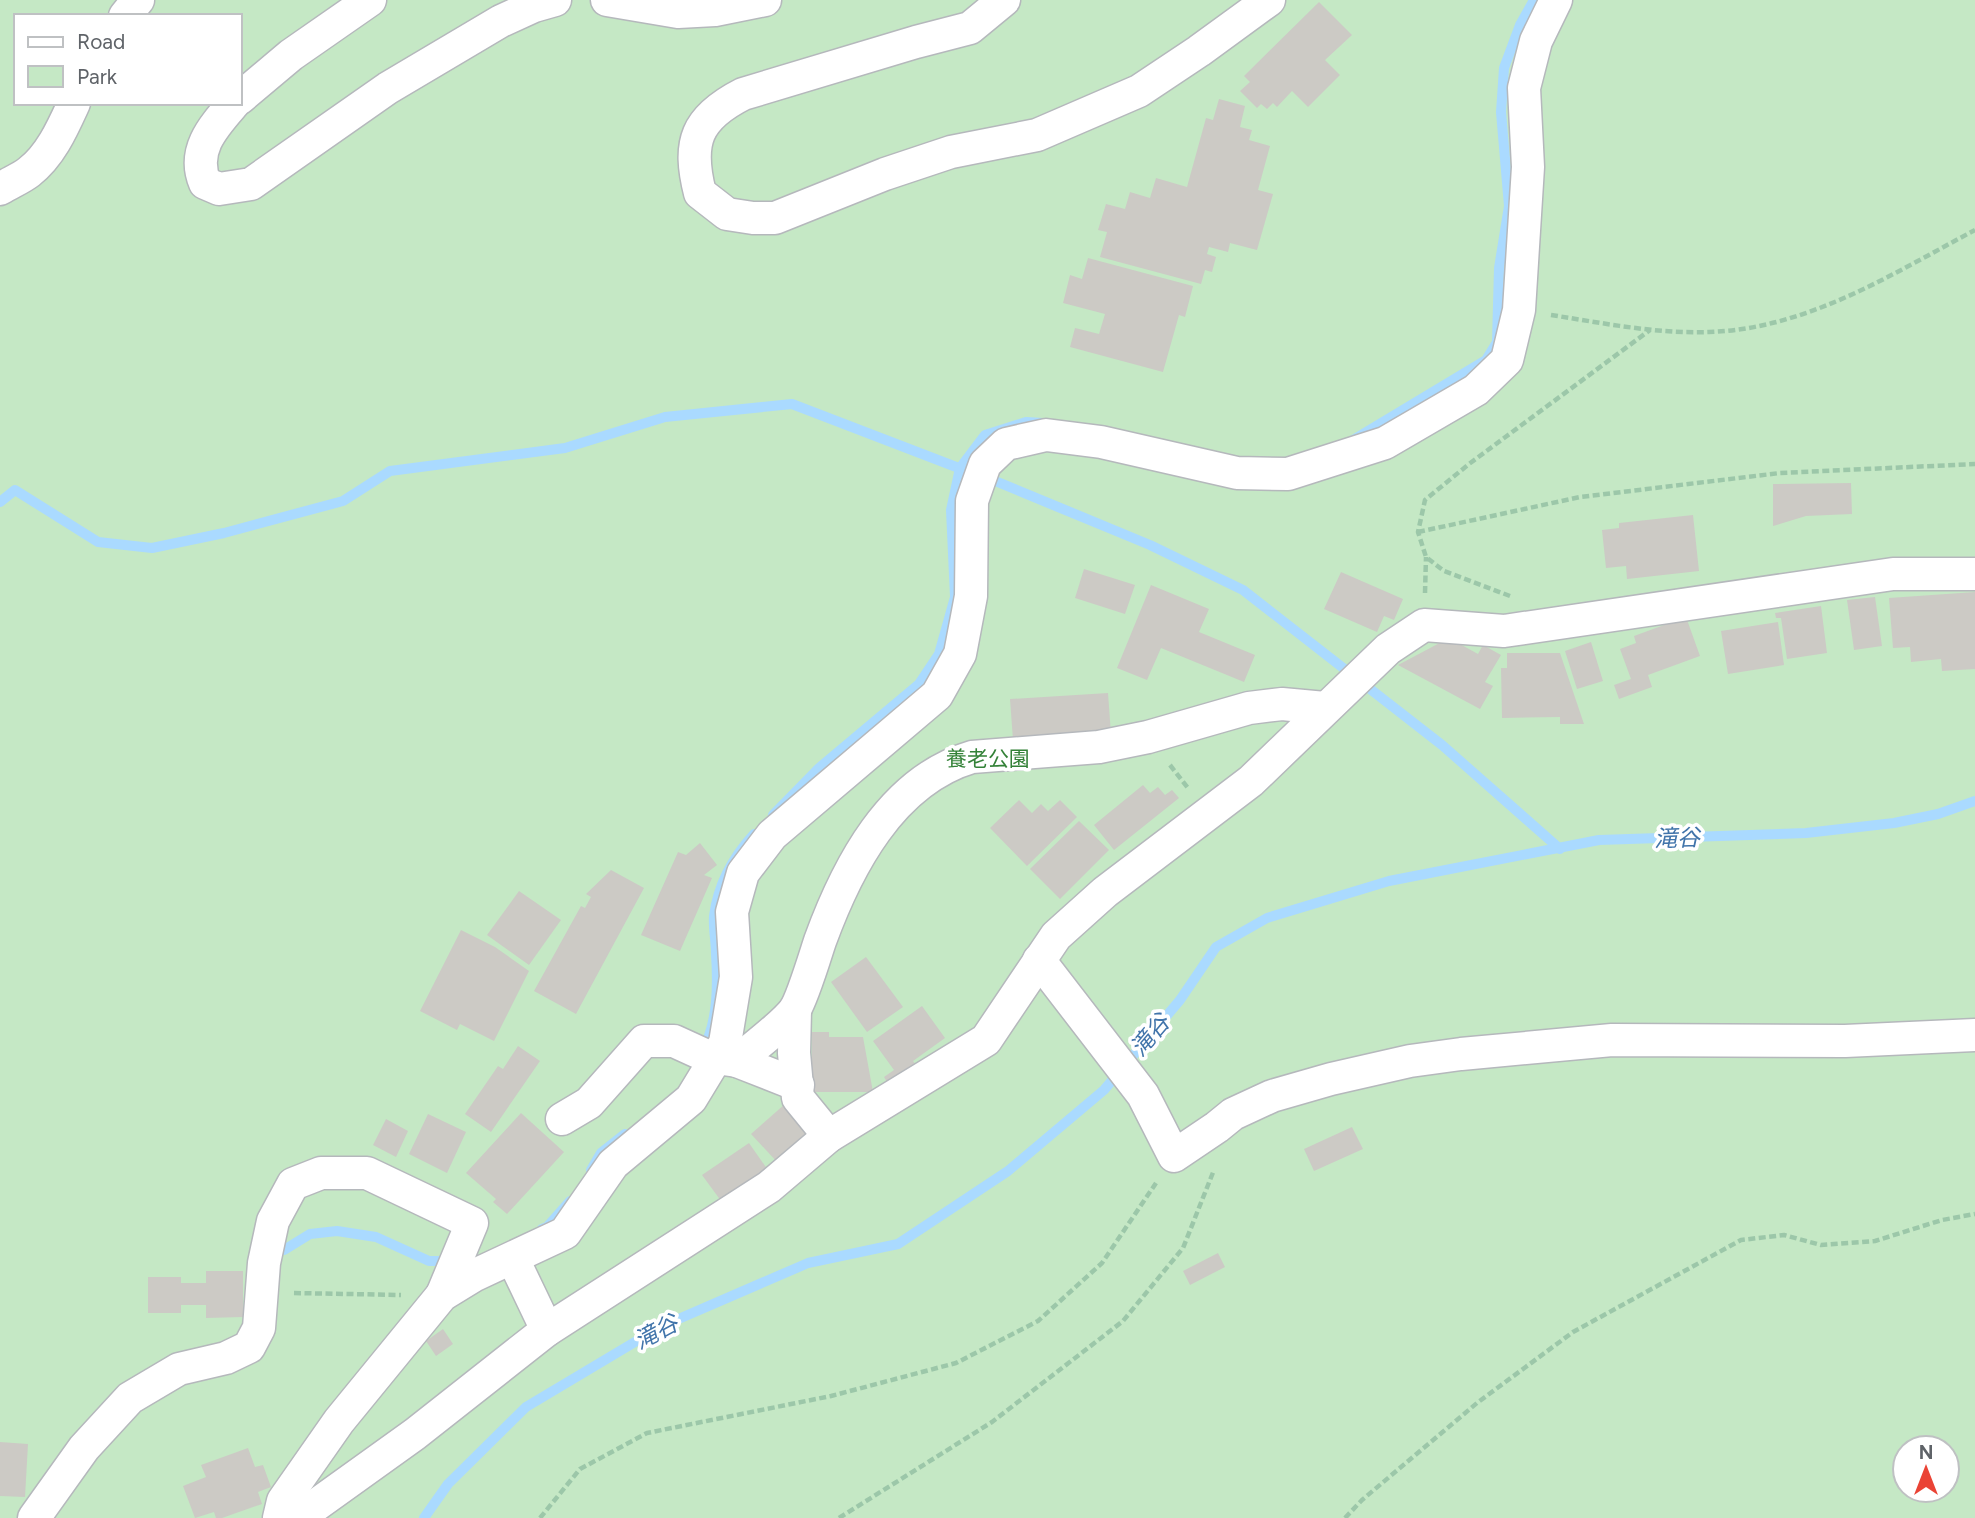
<svg xmlns="http://www.w3.org/2000/svg" width="1975" height="1518" font-family="Figtree,'Noto Sans JP',sans-serif">
	<style>
		.green { fill: #c5e8c5; fill-rule: evenodd }
		.lines { fill: none; stroke-linecap: round; stroke-linejoin: round }
		.stream { stroke: #aadaff; stroke-width: 10 }
		.building { fill: #cccac5 }
		.minor-casing { stroke: #b5b8bc; stroke-width: 35 }
		.path { stroke: #9cc7a9; stroke-width: 4.5; stroke-dasharray: 7 3.5; stroke-linecap: butt }
		.minor { stroke: #fff; stroke-width: 32 }
		.labels { text-anchor: middle; stroke-width: 7; stroke-linejoin: round; paint-order: stroke }
		.park-label { font-size: 21px; fill: #348238; stroke: #fff }
		.water-label { font-size: 23px; font-style: italic; fill: #4174aa; stroke: #fff }
	</style>
	<rect width="100%" height="100%" fill="#f1efe8"/>
	<path class="green" d="M0,0h1975v1518h-1975zM16,16h224v87h-224zM1905,1448h42v42h-42z"/>
	<g class="lines">
		<g class="stream">
			<path d="M1353,440l133,-80 11,-18 2,-74 10,-62 -8,-94 3,-44 16,-43 14,-25"/>
			<path d="M983,476l167,69 93,45 199,155 118,104"/>
			<path d="M0,502l15,-12 83,52 54,6 72,-15 119,-32 47,-30 175,-23 100,-31 127,-13 172,66"/>
			<path d="M773,815l46,-47 100,-84 20,-30 16,-57 -4,-87 9,-42 25,-33 41,-13 17,1"/>
			<path d="M703,1049c15,-27 15,-64 13,-95 0,-13 -3,-26 -2,-38 4,-32 19,-59 40,-82"/>
			<path d="M591,1170l10,-17 24,-19"/>
			<path d="M542,1229l5,-2 23,-26"/>
			<path d="M284,1250l26,-16 27,-3 39,6 53,24h24"/>
			<path d="M424,1518l24,-34 78,-77 134,-80 148,-64 90,-19 110,-73 96,-81 76,-90 36,-53 51,-29 122,-37 210,-41 207,-7 88,-10 44,-9 37,-13"/>
		</g>
	</g>
	<g class="building">
		<path d="M1319,2l33,33 -27,25 15,15 -32,32 -16,-16 -15,16 -4,-4 -6,6 -6,-5 -4,4 -17,-17 10,-9 -6,-6z"/>
		<path d="M1219,99l26,7 -5,21 12,3 -3,10 21,6 -12,44 15,4 -16,56 -27,-7 -2,9 -19,-5 -2,7 9,3 -4,15 -7,-2 -4,14 -101,-27 7,-25 -9,-2 8,-26 19,5 5,-17 20,6 6,-20 31,9 19,-69 7,2z"/>
		<path d="M1088,258l105,28 -8,31 -6,-2 -16,57 -93,-25 5,-19 24,6 6,-20 -42,-11 7,-28 12,4z"/>
		<path d="M1851,483l1,31 -46,2 -33,10v-42z"/>
		<path d="M1693,515l6,56 -72,8 -1,-13 -20,2 -4,-38 17,-2v-5z"/>
		<path d="M1084,569l51,16 -10,29 -50,-16z"/>
		<path d="M1341,572l62,27 -9,21 -10,-4 -7,16 -53,-23z"/>
		<path d="M1151,585l58,24 -10,23 56,23 -11,27 -83,-34 -14,32 -30,-12z"/>
		<path d="M1975,592v77l-33,2 -1,-12 -30,3 -1,-15 -17,1 -4,-50z"/>
		<path d="M1875,597l7,49 -28,4 -7,-50z"/>
		<path d="M1821,606l6,47 -40,6 -6,-41h-5l-1,-5z"/>
		<path d="M1686,617l14,39 -52,19 4,12 -33,12 -5,-14 17,-6 -11,-30 16,-6 -2,-7z"/>
		<path d="M1778,622l6,43 -56,9 -7,-43z"/>
		<path d="M1449,638l29,16 5,-9 18,10 -16,27 8,4 -13,23 -82,-44z"/>
		<path d="M1591,642l12,39 -26,8 -12,-38z"/>
		<path d="M1507,653h53l24,71h-24v-7l-58,1 -1,-50h6z"/>
		<path d="M1108,693l3,41 -98,6 -3,-41z"/>
		<path d="M1143,785l7,8 8,-6 7,8 7,-5 7,8 -65,52 -20,-25z"/>
		<path d="M1019,800l13,13 9,-9 7,7 12,-11 17,17 -50,49 -37,-38z"/>
		<path d="M1079,821l30,29 -49,49 -30,-30z"/>
		<path d="M700,843l17,22 -13,10 8,3 -32,73 -39,-16 37,-83 8,3z"/>
		<path d="M611,870l33,18 -68,126 -42,-23 47,-85 4,2 6,-11 -5,-3z"/>
		<path d="M519,891l42,29 -32,45 -42,-30z"/>
		<path d="M461,930l34,17 34,24 -35,70 -34,-17 -3,6 -37,-19z"/>
		<path d="M866,957l37,50 -36,25 -36,-50z"/>
		<path d="M922,1006l23,32 -32,23 3,4 -27,20 -5,-8 10,-7 -21,-29z"/>
		<path d="M812,1032h17v5h34l10,55h-61z"/>
		<path d="M518,1046l22,15 -49,71 -26,-18 33,-48 5,3z"/>
		<path d="M785,1104l26,31 -33,28 -27,-29z"/>
		<path d="M521,1113l43,39 -57,62 -14,-12 3,-3 -30,-26z"/>
		<path d="M428,1114l38,18 -19,41 -38,-19z"/>
		<path d="M386,1119l22,12 -12,26 -23,-12z"/>
		<path d="M1352,1127l11,22 -49,22 -10,-22z"/>
		<path d="M749,1143l21,30 -46,32 -22,-30z"/>
		<path d="M1218,1253l7,14 -35,18 -7,-14z"/>
		<path d="M206,1271h37v46l-37,1v-13h-25v8h-33v-36h33v6h25z"/>
		<path d="M443,1329l10,15 -17,12 -10,-15z"/>
		<path d="M0,1442l28,2 -3,53 -25,-1z"/>
		<path d="M248,1448l7,19 8,-2 8,22 -13,5 4,12 -40,14h-6l-2,-6 -19,6 -12,-32 23,-9 -5,-12z"/>
	</g>
	<g class="lines">
		<defs>
			<g id="minor">
				<path d="M607,0l71,12 37,-2 50,-10"/>
				<path d="M1004,0l-34,28 -54,14 -173,52c-47,24 -56,48 -43,99l27,21 26,4h22l110,-44 66,-22 86,-17 102,-44 60,-40 70,-51"/>
				<path d="M125,16l13,-16"/>
				<path d="M240,98l51,-43 79,-55"/>
				<path d="M234,103c-20,23 -43,47 -29,80l14,6 32,-5 137,-96 113,-67 33,-15 21,-6"/>
				<path d="M0,189c9,-6 20,-10 29,-17 22,-17 34,-45 45,-69"/>
				<path d="M1039,960l104,135 31,61 43,-29 16,-13 39,-18 59,-17 79,-18 51,-7 151,-14 233,1 130,-6"/>
				<path d="M795,1010l-1,43 4,45 31,38"/>
				<path d="M737,1061l61,24"/>
				<path d="M562,1119l27,-16 55,-62h30l35,16 28,4c17,-14 44,-34 57,-50 8,-11 21,-55 26,-70 27,-74 71,-160 152,-184l127,-10 49,-10 101,-29 33,-4 43,4"/>
				<path d="M513,1259l34,71"/>
				<path d="M34,1518l50,-70 46,-50 49,-29 47,-11 23,-11 10,-19 5,-65 9,-42 20,-37 28,-11h46l105,50 -30,72"/>
				<path d="M279,1518l4,-17 56,-80 103,-126 31,-19 92,-43 48,-69 78,-65 34,-56 11,-66 -4,-65 11,-39 29,-38 165,-140 23,-41 11,-58 1,-95 13,-37 21,-20 40,-9 55,7 136,31 51,1 97,-31 91,-53 31,-30 12,-50 9,-143 -4,-79 12,-47 20,-41"/>
				<path d="M298,1518l117,-84 132,-104 222,-143 60,-51 157,-96 70,-104 49,-44 146,-111 137,-132 36,-24 80,6 389,-57h82"/>
			</g>
		</defs>
		<use href="#minor" class="minor-casing"/>
		<g class="path">
			<path d="M1551,315c52,8 105,19 158,17 98,-3 183,-58 266,-102"/>
			<path d="M1418,532l162,-35 200,-24 195,-9"/>
			<path d="M1425,593l1,-36"/>
			<path d="M1510,596l-66,-25 -18,-14 -8,-25 7,-32 44,-36 181,-134"/>
			<path d="M1170,765l18,23"/>
			<path d="M294,1293l107,2"/>
			<path d="M540,1518l40,-49 67,-36 184,-37 125,-33 82,-42 64,-58 54,-80"/>
			<path d="M839,1518l153,-96 131,-101 60,-73 31,-78"/>
			<path d="M1345,1518l17,-18 115,-97 96,-71 168,-92 43,-5 37,10 54,-4 67,-21 33,-6"/>
		</g>
		<use href="#minor" class="minor"/>
	</g>
	<g class="labels">
		<g class="park-label">
			<text x="988" y="766">養老公園</text>
		</g>
		<g class="water-label">
			<text transform="translate(1677 838) rotate(-2)" y="8">滝谷</text>
			<text transform="translate(1150 1035) rotate(-50)" y="8">滝谷</text>
			<text transform="translate(656 1332) rotate(-28)" y="8">滝谷</text>
		</g>
	</g>
	<rect x="14" y="14" width="228" height="91" fill="#ffffff" stroke="#bfc1c3" stroke-width="2"/>
	<rect x="28" y="37" width="35" height="10" fill="#ffffff" stroke="#bfc1c3" stroke-width="2"/>
	<text x="77" y="49" font-size="21" fill="#5f6368">Road</text>
	<rect x="28" y="66" width="35" height="21" fill="#c5e8c5" stroke="#bfc1c3" stroke-width="2"/>
	<text x="77" y="84" font-size="21" fill="#5f6368">Park</text>
	<g transform="translate(1926 1469)"><circle r="33" fill="#ffffff" stroke="#bfc1c3" stroke-width="2"/>
	<path d="M0-5L12 26L0 18L-12 26Z" fill="#ea4335"/>
	<text y="-10" font-size="19" font-weight="bold" text-anchor="middle" fill="#5f6368">N</text>
	</g>
</svg>
